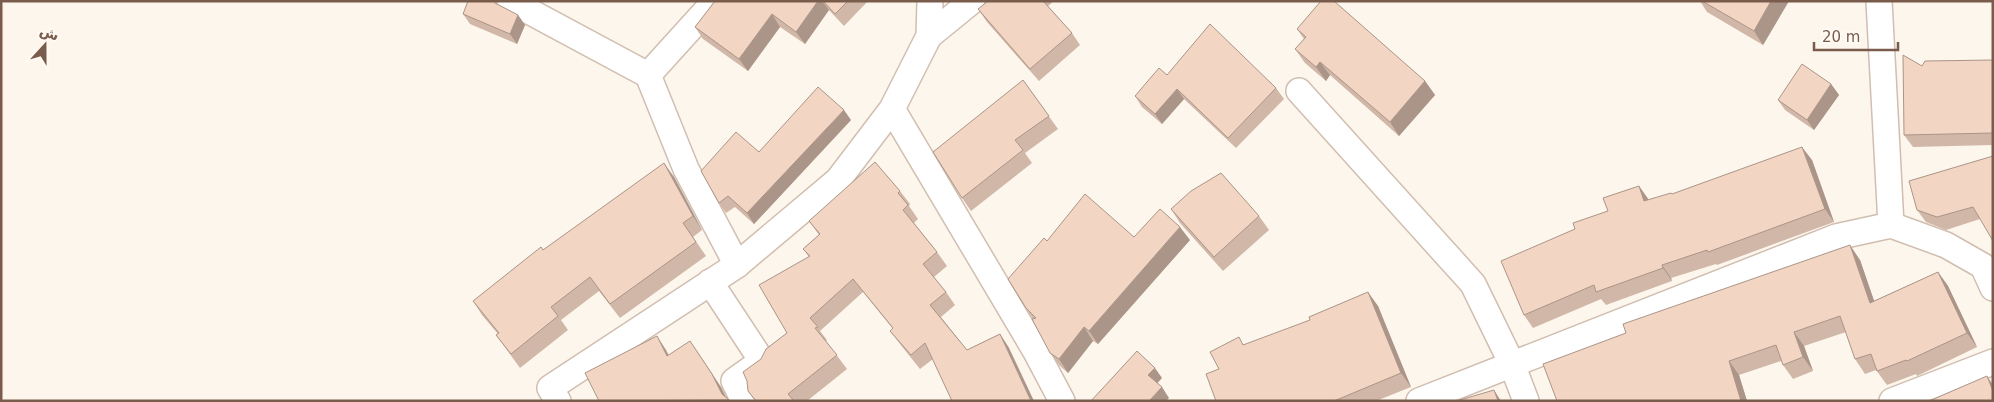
<svg xmlns="http://www.w3.org/2000/svg" width="1994" height="402" font-family="'DejaVu Sans','Noto Sans Arabic',sans-serif">
	<style>
		.lines { fill: none; stroke-linecap: round; stroke-linejoin: round }
		.minor-casing { stroke: #d1beb0; stroke-width: 28 }
		.minor { stroke: #fff; stroke-width: 25 }
		.wall { fill: #d1b7a8 }
		.shaded-wall { fill: #aa9588 }
		.building { fill: #f3d5c3; stroke: #aa9588 }
	</style>
	<rect width="100%" height="100%" fill="#fdf6ec"/>
	<g class="lines">
		<defs>
			<g id="minor">
				<path d="M510,1l138,74 38,94 51,96"/>
				<path d="M1879,1l12,224"/>
				<path d="M929,36l43,-35"/>
				<path d="M648,75l67,-74"/>
				<path d="M1299,91l174,193 39,80 14,37"/>
				<path d="M892,109l143,241 27,51"/>
				<path d="M710,282l52,79 -28,20 10,20"/>
				<path d="M558,401l-8,-13 187,-123 101,-85 54,-71 37,-73 1,-35"/>
				<path d="M1419,401l417,-164 55,-12 55,20 37,21 10,22"/>
				<path d="M1892,401l101,-39"/>
			</g>
		</defs>
		<use href="#minor" class="minor-casing"/>
		<use href="#minor" class="minor"/>
	</g>
	<g class="wall">
		<path d="M715,1h153l-24,25 -15,-16 -24,34 -25,-17 -32,44 -45,-32 -8,-12z"/>
		<path d="M988,1h66l-6,5 24,27 8,12 -41,36 -52,-59 -9,-13z"/>
		<path d="M1700,1h89l-26,44 -56,-33z"/>
		<path d="M495,3l23,12 7,10 -8,19 -47,-20 -7,-10z"/>
		<path d="M1297,29l128,52 10,14 -36,41 -69,-61 -4,6 -21,-18 -10,-14 9,-10z"/>
		<path d="M1993,60v85l-80,2 -9,-12 18,-69z"/>
		<path d="M1167,75l109,13 8,11 -48,49 -52,-49 -22,25 -20,-17 -7,-11z"/>
		<path d="M1023,80l35,49 -33,24 7,10 -61,48 -9,-13z"/>
		<path d="M1831,84l8,11 -25,35 -29,-20 -7,-10z"/>
		<path d="M851,120l-97,104 -19,-17 -9,6 -7,-10 40,-51z"/>
		<path d="M1993,156l-13,63 -34,11 -20,-8 -9,-12z"/>
		<path d="M1812,160l22,62 -117,43 -1,-1 -45,14 1,3 -66,24 -5,-6 -68,29 -9,-13 51,-86 33,-18 31,-25 10,14z"/>
		<path d="M674,177l28,53 -9,7 13,19 -86,62 -21,-27 -38,29 7,10 -48,38 -24,-33 2,-1 -16,-19 -9,-14 70,-51z"/>
		<path d="M900,191l10,13 -1,2 9,13 -4,4 23,29 10,14 -13,11 12,15 9,13 -14,12 26,33 33,-16 9,14 -76,11 -13,10 -20,-25 -10,-13 3,-2 -30,-37 -43,39 7,9 -1,1 21,28 -40,32h-52l-7,-10 13,-32 26,-26 22,-76 -6,-8 16,-14 -10,-14z"/>
		<path d="M1171,209l88,7 10,14 -46,41 -43,-48z"/>
		<path d="M1134,237l56,3 -92,104 -5,-3 -25,32 -8,-7 -10,-13 -17,-34 -7,-11 21,-67z"/>
		<path d="M1860,260l14,41 64,-29 10,14 29,61 -60,29 -1,-2 -29,11 -11,-15 -11,4 -10,-15 -9,-27 -42,14 9,25 -20,8 -10,-14 -2,-4 -42,14 8,26h-190z"/>
		<path d="M1378,306l33,81 -35,14h-160l3,-32 25,-24z"/>
	</g>
	<g class="shaded-wall">
		<path d="M818,1h4l7,9 -24,34 -9,-12z"/>
		<path d="M1771,1h18l-26,44 -9,-14z"/>
		<path d="M772,14l8,13 -32,44 -9,-12z"/>
		<path d="M518,15l7,10 -8,19 -7,-10z"/>
		<path d="M1320,62l10,13 -4,6 -10,-14z"/>
		<path d="M1425,81l10,14 -36,41 -9,-14z"/>
		<path d="M1831,84l8,11 -25,35 -7,-10z"/>
		<path d="M1177,89l7,10 -22,25 -7,-10z"/>
		<path d="M844,110l7,10 -97,104 -7,-11z"/>
		<path d="M1802,147l10,13 22,62 -9,-13z"/>
		<path d="M664,163l10,14 28,53 -9,-14z"/>
		<path d="M1639,186l9,13 6,16 -10,-14z"/>
		<path d="M1180,227l10,13 -92,104 -9,-13z"/>
		<path d="M1850,245l10,15 20,58 -10,-15z"/>
		<path d="M1662,265l9,13 1,3 -9,-13z"/>
		<path d="M1938,272l10,14 29,61 -10,-14z"/>
		<path d="M1368,292l10,14 33,81 -10,-14z"/>
		<path d="M1084,327l9,14 -25,32 -9,-14z"/>
		<path d="M1794,332l10,14 9,25 -10,-14z"/>
		<path d="M1000,334l9,14 25,53h-3z"/>
		<path d="M657,336l9,14 10,19 -9,-13z"/>
		<path d="M690,341l31,46 7,14 -6,-7z"/>
		<path d="M1729,361l10,14 8,26h-6z"/>
		<path d="M1155,368l7,10 -7,8 -7,-11z"/>
		<path d="M1987,376l6,9v6z"/>
		<path d="M1162,387l7,11 -3,3h-17z"/>
		<path d="M1494,390l7,11h-3z"/>
	</g>
	<g class="building">
		<path d="M468,1h26l1,2 23,12 -8,19 -47,-20z"/>
		<path d="M715,1h103l-22,31 -24,-18 -33,45 -44,-32z"/>
		<path d="M823,1h25l-13,13z"/>
		<path d="M988,1h55l29,32 -42,36 -52,-60z"/>
		<path d="M1321,1h13l91,80 -35,41 -70,-60 -4,5 -21,-18 11,-12 -9,-8z"/>
		<path d="M1702,1h69l-17,30z"/>
		<path d="M1210,24l66,64 -48,50 -51,-49 -22,25 -20,-18 24,-28 8,7z"/>
		<path d="M1903,55l19,11 3,-5 68,-1v73l-89,2z"/>
		<path d="M1802,64l29,20 -24,36 -29,-20z"/>
		<path d="M1023,80l26,36 -34,24 8,10 -61,48 -29,-46z"/>
		<path d="M818,87l26,23 -97,103 -19,-17 -9,7 -18,-32 35,-39 23,20z"/>
		<path d="M1802,147l23,62 -117,43 -1,-2 -45,15 1,3 -67,24 -2,-7 -70,30 -23,-54 74,-32 -2,-6 35,-12 -5,-13 36,-12 5,15 27,-8 1,1z"/>
		<path d="M1993,156v85l-20,-34 -36,10 -20,-7 -8,-29z"/>
		<path d="M875,162l25,29 -2,2 10,12 -5,5 34,42 -14,12 23,28 -16,13 37,45 33,-16 31,67h-79l-27,-58 -14,12 -21,-24 3,-3 -40,-49 -43,39 8,9 -3,1 22,27 -49,39 6,7h-38l-8,-10 -1,-10 -4,-9 18,-13 5,-10 21,-16 -28,-48 51,-29 -7,-7 17,-15 -11,-13z"/>
		<path d="M664,163l29,53 -10,7 13,19 -86,62 -20,-27 -39,30 7,9 -47,38 -15,-19 3,-2 -26,-32 68,-54 2,3z"/>
		<path d="M1221,173l38,43 -45,41 -43,-48 20,-18z"/>
		<path d="M1085,194l49,43 26,-28 20,18 -91,104 -5,-4 -25,32 -9,-6 -18,-34 4,-1 -10,-10 -18,-29 36,-41 3,3z"/>
		<path d="M1850,245l20,58 68,-31 29,61 -60,28 -1,-1 -29,11 -6,-17 -16,5 -15,-43 -46,16 9,25 -20,8 -7,-20 -47,16 12,40h-184l-14,-37 83,-31 -3,-9z"/>
		<path d="M1368,292l33,81 -67,28h-118l-10,-27 13,-5 -9,-17 29,-15 4,8 67,-25 -1,-3z"/>
		<path d="M657,336l10,20 23,-15 22,33 10,20 7,6 -130,1 -14,-28z"/>
		<path d="M1137,351l18,17 -7,7 14,12 -13,14h-58z"/>
		<path d="M1987,376l6,15v10h-64z"/>
		<path d="M1494,390l4,11h-39l1,-1z"/>
	</g>
	<rect width="1994" height="402" fill="none" stroke="#7a5c4d" stroke-width="5"/>
	<g transform="translate(45 45) rotate(21)" stroke="#fffaf3" stroke-width="4" paint-order="stroke">
	<path d="M0-4L9 19L0 12L-9 19Z" fill="#7a5c4d"/>
	<text y="-8" font-size="14" font-weight="bold" text-anchor="middle" fill="#7a5c4d">ش</text>
	</g>
	<path d="M1814 42v8h84v-8" fill="none" stroke="#7a5c4d" stroke-width="2.5"/>
	<text x="1822" y="42" font-size="15" fill="#7a5c4d" stroke="#fffaf3" stroke-width="4" paint-order="stroke">20 m</text>
</svg>
